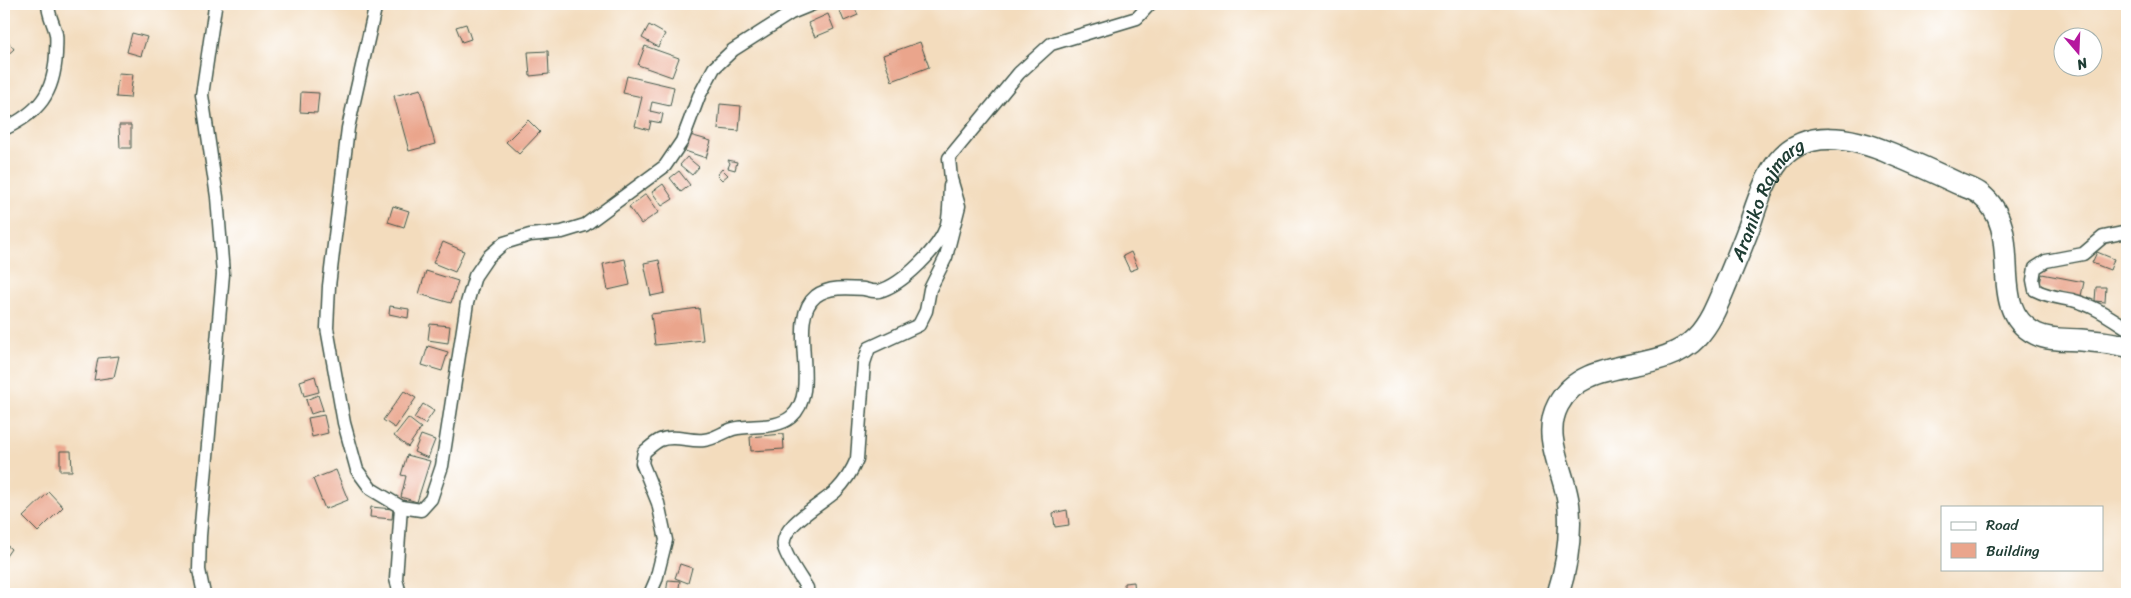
<svg xmlns="http://www.w3.org/2000/svg" width="2131" height="598" font-family="Sriracha,sans-serif">
	<style>
		.building { fill: #eaa58c }
		.lines { fill: none; stroke-linecap: round; stroke-linejoin: round }
		.minor-casing { stroke: #3f5549; stroke-width: 15 }
		.trunk-casing { stroke: #3f5549; stroke-width: 24 }
		.minor { stroke: #fff; stroke-width: 12 }
		.trunk { stroke: #fff; stroke-width: 21 }
		.labels { text-anchor: middle; stroke-width: 5; stroke-linejoin: round; paint-order: stroke }
		.street-label { font-size: 19px; fill: #1f3d34; stroke: #fff }
	</style>
	<rect width="100%" height="100%" fill="#fff"/>
	<filter id="ink" filterUnits="userSpaceOnUse"><feTurbulence type="fractalNoise" baseFrequency=".02" numOctaves="2"/><feDisplacementMap in="SourceGraphic" scale="10" xChannelSelector="R" yChannelSelector="G"/><feConvolveMatrix kernelMatrix="1 2 1 2 8 2 1 2 1" color-interpolation-filters="sRGB"/></filter>
	<filter id="wash" filterUnits="userSpaceOnUse"><feTurbulence type="fractalNoise" baseFrequency=".0096" numOctaves="4" result="noise"/><feDisplacementMap in="SourceGraphic" scale="20" xChannelSelector="R" yChannelSelector="G"/><feGaussianBlur stdDeviation="1.12" result="paint"/><feColorMatrix in="noise" values="0 0 0 0 0 0 0 0 0 0 0 0 0 0 0 0 0 1.4 0 .05"/><feComposite in="paint" operator="in"/></filter>
	<g filter="url(#wash)">
		<rect width="100%" height="100%" fill="#f3dcbd"/>
		<g id="blocks">
			<g class="building">
				<path d="M837,4h16l5,11 -14,6z"/>
				<path d="M828,14l6,15 -19,8 -7,-14z"/>
				<path d="M466,24l5,15 -9,3 -6,-15z"/>
				<path d="M649,25l16,9 -7,13 -16,-9z"/>
				<path d="M132,33l15,4 -6,19 -14,-4z"/>
				<path d="M7,40l7,9 -10,9v-15z"/>
				<path d="M920,42l9,25 -37,14 -9,-26z"/>
				<path d="M645,46l34,12 -7,19 -34,-12z"/>
				<path d="M548,51l1,23 -19,2 -2,-24z"/>
				<path d="M118,73l15,1 -3,24 -14,-1z"/>
				<path d="M627,76l47,11 -4,19 -18,-4 -2,9 13,3 -2,9 -10,-2 -2,9 -14,-4 7,-29 -19,-4z"/>
				<path d="M421,89l14,55 -26,7 -15,-55z"/>
				<path d="M301,92l18,1 -2,20 -17,-1z"/>
				<path d="M720,104l21,2 -2,25 -21,-2z"/>
				<path d="M528,120l12,12 -21,22 -13,-12z"/>
				<path d="M119,125h12v23h-11z"/>
				<path d="M690,135l21,6 -5,17 -21,-7z"/>
				<path d="M687,157l12,10 -7,8 -12,-10z"/>
				<path d="M728,160l9,2 -2,8 -7,-2 2,-5z"/>
				<path d="M722,169l6,6 -6,5 -5,-5z"/>
				<path d="M679,171l11,14 -9,7 -11,-14z"/>
				<path d="M663,184l10,15 -11,7 -10,-14z"/>
				<path d="M646,194l13,18 -18,12 -12,-17z"/>
				<path d="M393,206l16,5 -5,16 -16,-5z"/>
				<path d="M443,242l21,9 -9,21 -22,-9z"/>
				<path d="M1131,252l7,16 -8,3 -7,-15z"/>
				<path d="M2097,252l17,7 -4,11 -18,-7z"/>
				<path d="M625,259l5,26 -22,5 -5,-26z"/>
				<path d="M659,260l6,33 -14,3 -7,-33z"/>
				<path d="M426,271l32,10 -7,22 -32,-9z"/>
				<path d="M2042,274l42,8 -3,14 -42,-8z"/>
				<path d="M2096,287h10l-1,15 -10,-1z"/>
				<path d="M390,306l19,3 -1,9 -19,-4z"/>
				<path d="M699,308l4,32 -48,5 -4,-31z"/>
				<path d="M430,324l20,2 -2,17 -20,-3z"/>
				<path d="M428,346l20,6 -6,19 -20,-6z"/>
				<path d="M119,356l-5,21 -20,3 4,-22z"/>
				<path d="M315,376l4,16 -15,4 -4,-15z"/>
				<path d="M404,391l12,7 -21,30 -12,-8z"/>
				<path d="M318,395l5,15 -12,4 -5,-14z"/>
				<path d="M423,404l11,7 -9,13 -11,-6z"/>
				<path d="M324,415l4,18 -16,4 -4,-19z"/>
				<path d="M408,418l13,10 -13,19 -14,-11z"/>
				<path d="M783,434l1,15 -33,2 -1,-14z"/>
				<path d="M421,435l14,5 -7,18 -14,-6z"/>
				<path d="M60,451h11l1,20h-12z"/>
				<path d="M407,455l23,6 -13,41 -16,-5 5,-21 -5,-1z"/>
				<path d="M336,470l12,30 -23,9 -12,-30z"/>
				<path d="M49,492l14,15 -25,25 -15,-15z"/>
				<path d="M371,507l22,2 -1,10 -22,-2z"/>
				<path d="M1067,510l2,15 -14,2 -2,-14z"/>
				<path d="M4,543l7,6 -7,10z"/>
				<path d="M680,564l12,4 -4,15 -13,-5z"/>
				<path d="M668,580l12,1 -2,13h-12z"/>
				<path d="M1134,582l1,12h-11v-11z"/>
			</g>
		</g>
	</g>
	<g filter="url(#ink)">
		<use href="#blocks" fill-opacity="0" stroke="#3f5549" stroke-width="1"/>
		<g class="lines">
			<defs>
				<g id="minor">
					<path d="M376,4l-28,124 -19,158 -2,42 17,95 13,47 14,19 30,18 20,3 10,-11 11,-33 25,-163 8,-27 13,-19 16,-14 26,-8 32,-3 23,-7 80,-59 17,-25 17,-45 15,-28 19,-18 58,-37 22,-9"/>
					<path d="M4,129c35,-17 50,-35 52,-75 0,-7 1,-14 0,-20 -2,-10 -8,-19 -8,-30"/>
					<path d="M2127,232l-24,5 -20,17 -37,7 -11,7 -2,12 2,10c14,7 22,7 37,10 21,5 38,17 55,28"/>
					<path d="M204,594l-5,-24 1,-34 23,-262 -6,-77 -15,-102 13,-88"/>
					<path d="M400,594l-4,-15 5,-72"/>
					<path d="M650,594l6,-14 10,-40 -8,-37 -16,-40 2,-11c5,-4 10,-9 16,-12 14,-6 30,2 44,0 11,-1 19,-8 29,-11 18,-5 42,1 58,-12 32,-27 -6,-96 25,-121 13,-10 33,-8 48,-7 4,1 10,3 15,2 23,-6 62,-44 68,-67 3,-12 2,-26 3,-38"/>
					<path d="M807,594v-6c-7,-11 -20,-29 -23,-41 -5,-21 38,-43 52,-56 10,-10 16,-20 21,-32l7,-96 5,-15 50,-23 7,-14 4,-22 16,-32 13,-51 -8,-27 -2,-21 70,-85 32,-29 86,-26 13,-14"/>
				</g>
				<g id="trunk">
					<path id="s1" d="M1558,594c9,-28 13,-56 11,-85 -2,-35 -29,-70 -11,-104 27,-52 102,-28 139,-68 14,-15 21,-34 29,-53 8,-19 16,-38 23,-57 7,-21 14,-43 26,-61 27,-41 80,-28 117,-12 22,9 44,19 65,29 8,4 17,6 23,11 49,38 2,113 56,140 14,7 31,5 45,6 16,1 31,3 46,6"/>
				</g>
			</defs>
			<use href="#minor" class="minor-casing"/>
			<use href="#trunk" class="trunk-casing"/>
			<use href="#minor" class="minor"/>
			<use href="#trunk" class="trunk"/>
		</g>
	</g>
	<g class="labels">
		<g class="street-label">
			<text dy="7" stroke="none"><textPath href="#s1" startOffset="509">Araniko Rajmarg</textPath></text>
		</g>
	</g>
	<rect width="2131" height="598" fill="none" stroke="#fff" stroke-width="20"/>
	<rect x="1941" y="506" width="162" height="65" fill="#ffffff" stroke="#a5b1ae"/>
	<rect x="1951" y="522" width="25" height="8" fill="#ffffff" stroke="#a5b1ae"/>
	<text x="1986" y="530" font-size="15" fill="#1f3d34">Road</text>
	<rect x="1951" y="543" width="25" height="15" fill="#eaa58c" stroke="#a5b1ae"/>
	<text x="1986" y="556" font-size="15" fill="#1f3d34">Building</text>
	<g transform="translate(2078 52) rotate(161)"><circle r="24" fill="#ffffff" stroke="#a5b1ae"/>
	<path d="M0-4L9 19L0 12L-9 19Z" fill="#b5179e"/>
	<text y="-8" font-size="14" font-weight="bold" text-anchor="middle" fill="#1f3d34">N</text>
	</g>
</svg>
